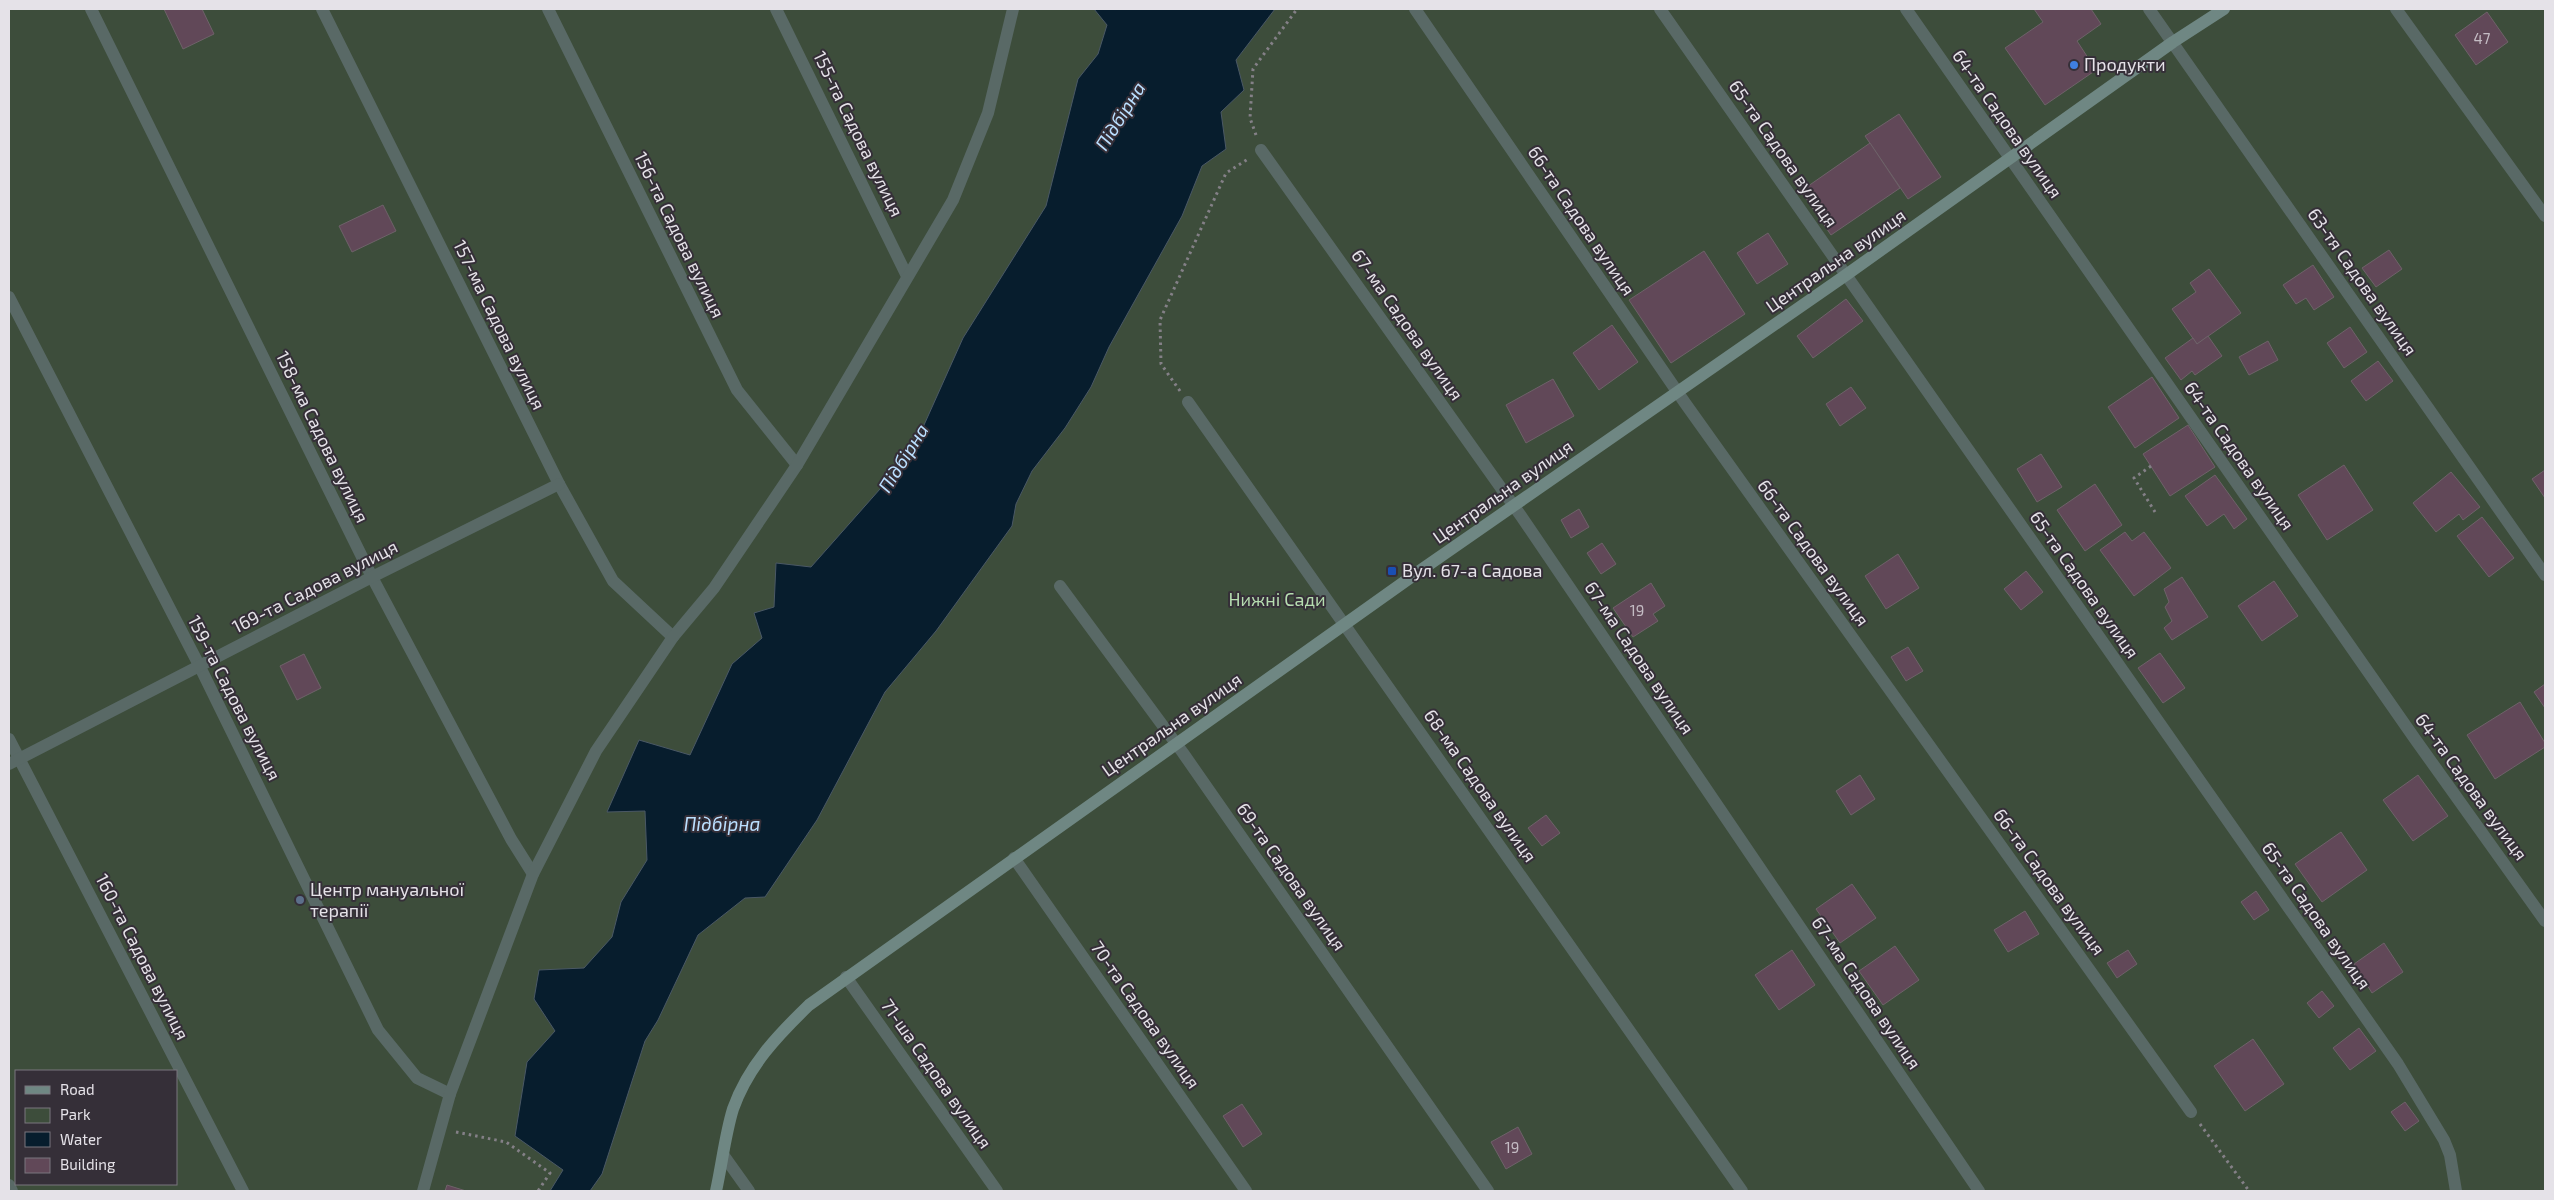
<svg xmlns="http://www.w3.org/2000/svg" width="2554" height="1200" font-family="'Exo 2',sans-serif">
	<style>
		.green { fill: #3d4d3b; fill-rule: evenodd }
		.water { fill: #071d2d; stroke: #4a5865 }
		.building { fill: #614858; stroke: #6e6269 }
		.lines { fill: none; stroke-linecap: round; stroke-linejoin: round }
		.path { stroke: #848087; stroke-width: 3; stroke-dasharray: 2.5 4; stroke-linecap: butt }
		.street { stroke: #596966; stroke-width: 12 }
		.secondary { stroke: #6f8783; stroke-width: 12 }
		.shop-dot { fill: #3f7fe0; stroke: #352f38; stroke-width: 2 }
		.transit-dot { fill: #1a4fb4; stroke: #352f38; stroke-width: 2 }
		.service-dot { fill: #5c6f8a; stroke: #352f38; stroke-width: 2 }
		.labels { text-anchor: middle; stroke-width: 4; stroke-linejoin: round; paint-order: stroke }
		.number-label { font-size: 15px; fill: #c4bcc4 }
		.poi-label { font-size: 18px; fill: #e5e2e8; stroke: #352f38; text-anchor: start }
		.street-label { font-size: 18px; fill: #e5e2e8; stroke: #352f38 }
		.park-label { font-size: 18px; fill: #b6ddb0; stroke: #352f38 }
		.water-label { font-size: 19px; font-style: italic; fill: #badfff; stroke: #352f38 }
	</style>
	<rect width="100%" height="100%" fill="#352f38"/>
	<path class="green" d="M9,9h2536v1182h-2536zM16,1071h160v113h-160z"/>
	<path class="water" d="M1094,9h181l-39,51 8,30 -23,22 5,37 -24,17 -20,50 -73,131 -18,40 -26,41 -33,43 -16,33 -4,22 -76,105 -51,61 -68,128 -52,77 -20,1 -47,37 -40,85 -13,21 -43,133 -12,17h-40l13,-21 -48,-34 12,-74 28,-31 -21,-32 5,-29 45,-2 28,-31 9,-35 26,-42 -2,-49 -38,1 32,-72 51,15 42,-91 30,-26 -8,-25 20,-6 2,-44 35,4 100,-113 52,-116 83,-132 32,-127 20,-25 9,-29z"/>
	<g class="building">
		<path d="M164,9h38l12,25 -31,15z"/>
		<path d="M2034,9h57l10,15 -24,17 19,29 -51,35 -40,-57 38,-26z"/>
		<path d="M2487,12l21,30 -32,23 -21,-30z"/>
		<path d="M1899,114l42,63 -33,22 -43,-63z"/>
		<path d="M1870,143l30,45 -69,47 -30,-44z"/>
		<path d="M383,205l13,26 -44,21 -13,-26z"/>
		<path d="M1768,233l20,31 -31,20 -20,-31z"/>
		<path d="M2389,250l13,19 -26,18 -14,-19z"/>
		<path d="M1704,251l41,63 -74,49 -42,-63z"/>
		<path d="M2313,265l21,32 -20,13 -8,-12 -10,6 -13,-19z"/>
		<path d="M2209,269l32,44 -44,31 -25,-35 24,-17 -6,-9z"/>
		<path d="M1846,299l17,22 -50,37 -16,-22z"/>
		<path d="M1612,325l26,37 -39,28 -26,-37z"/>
		<path d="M2350,327l17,25 -23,16 -17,-25z"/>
		<path d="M2208,336l14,20 -27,19 -3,-4 -11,9 -16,-22 28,-20 4,6z"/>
		<path d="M2268,341l10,19 -29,15 -10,-18z"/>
		<path d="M2378,361l15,20 -27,20 -15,-20z"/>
		<path d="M2152,377l27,41 -44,30 -27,-41z"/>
		<path d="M1553,379l21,37 -48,27 -20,-38z"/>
		<path d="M1851,387l15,21 -26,18 -14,-22z"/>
		<path d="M2188,425l27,42 -45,29 -27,-42z"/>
		<path d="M2041,454l21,33 -25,15 -20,-33z"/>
		<path d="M2344,465l29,45 -46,30 -29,-45z"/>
		<path d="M2545,470v28l-13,-19z"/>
		<path d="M2451,472l29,35 -17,13 -4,-6 -23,18 -23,-29z"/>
		<path d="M2215,475l32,44 -13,10 -10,-15 -17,12 -22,-30z"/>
		<path d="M2095,484l27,41 -37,26 -28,-41z"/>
		<path d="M1579,509l10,18 -18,11 -10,-18z"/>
		<path d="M2482,517l32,41 -25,19 -32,-41z"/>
		<path d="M2125,532l7,9 12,-9 27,36 -37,28 -34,-46z"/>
		<path d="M1602,543l14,21 -15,10 -14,-21z"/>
		<path d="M1898,554l21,34 -33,21 -21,-33z"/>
		<path d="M2026,571l17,21 -22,18 -17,-21z"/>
		<path d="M2182,577l26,40 -36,23 -8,-12 8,-7 -7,-14 4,-5 -5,-13z"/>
		<path d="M2274,581l24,35 -36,25 -24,-35z"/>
		<path d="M1651,583l14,23 -12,8 5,7 -25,16 -20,-29z"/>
		<path d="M1908,647l15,24 -17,10 -15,-24z"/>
		<path d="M2160,653l25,35 -22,15 -25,-35z"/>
		<path d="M304,654l17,34 -24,12 -17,-34z"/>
		<path d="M2545,684v24l-11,-16z"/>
		<path d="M2520,702l25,41v4l-50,32 -28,-44z"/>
		<path d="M1860,775l15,24 -24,16 -15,-24z"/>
		<path d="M2418,775l30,41 -35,25 -30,-41z"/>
		<path d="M1546,815l14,18 -18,13 -14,-18z"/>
		<path d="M2341,832l26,38 -45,32 -27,-38z"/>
		<path d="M1852,884l24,34 -36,25 -24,-34z"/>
		<path d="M2256,891l13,19 -15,10 -13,-18z"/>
		<path d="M2025,911l14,23 -31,18 -14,-22z"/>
		<path d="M2384,943l19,29 -31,21 -18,-29z"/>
		<path d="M1895,946l24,34 -36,25 -24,-34z"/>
		<path d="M1792,950l23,35 -36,25 -24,-35z"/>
		<path d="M2128,950l9,14 -20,14 -10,-15z"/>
		<path d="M2322,991l12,15 -15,12 -12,-15z"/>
		<path d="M2359,1028l17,23 -26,19 -17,-22z"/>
		<path d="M2253,1039l31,45 -39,27 -31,-45z"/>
		<path d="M2405,1102l14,19 -14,10 -14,-19z"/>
		<path d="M1242,1104l20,30 -19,13 -20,-31z"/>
		<path d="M1518,1127l14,27 -26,15 -15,-27z"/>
		<path d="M447,1185l19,6h-21z"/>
	</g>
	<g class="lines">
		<g class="path">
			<path d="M1256,135l-6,-17 3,-49 44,-60"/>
			<path d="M1180,391l-19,-27 -1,-44 66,-147 22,-14"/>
			<path d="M2151,466l-17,12 21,34"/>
			<path d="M2200,1124l49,67"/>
			<path d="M456,1132l50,10 44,31 -12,18"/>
		</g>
		<g class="street">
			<path d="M91,9l281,568 139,262 22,35"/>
			<path d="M322,9l237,475 54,97 60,56"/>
			<path d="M548,9l189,381 60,75"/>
			<path d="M776,9l131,267"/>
			<path d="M1415,9l270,394 506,709"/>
			<path d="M1660,9l738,1055 46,76 6,15 6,36"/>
			<path d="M1906,9l509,730 130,182"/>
			<path d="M2149,9l396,566"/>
			<path d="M2396,9l149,207"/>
			<path d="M1261,150l260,366 458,675"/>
			<path d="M9,297l191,370 178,363 39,48 33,16"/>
			<path d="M1188,402l554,789"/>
			<path d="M1060,586l123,167 305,438"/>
			<path d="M9,739l234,452"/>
			<path d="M9,764l363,-187 187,-93"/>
			<path d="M1014,858l232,333"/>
			<path d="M846,977l151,214"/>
			<path d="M724,1156l25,35"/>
			<path d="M9,1185l3,6"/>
			<path d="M423,1191l27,-97 83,-220 63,-123 77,-114 41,-49 83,-123 156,-265 35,-87 25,-104"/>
		</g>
		<path class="secondary" d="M716,1191c6,-27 9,-56 17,-82 15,-43 45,-74 76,-104l612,-435 425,-295 327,-233 51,-33"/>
	</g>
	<circle class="shop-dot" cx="2074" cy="65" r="5"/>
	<rect class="transit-dot" x="1387" y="566" width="10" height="10" rx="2.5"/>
	<circle class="service-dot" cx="300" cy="900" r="5"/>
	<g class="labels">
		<g class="number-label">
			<text x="2482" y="44">47</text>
			<text x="1637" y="616">19</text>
			<text x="1512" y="1153">19</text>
		</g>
		<g class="poi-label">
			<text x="2084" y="71">Продукти</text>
			<text x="1402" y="577">Вул. 67-а Садова</text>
			<text x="310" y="896">Центр мануальної<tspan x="310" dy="21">терапії</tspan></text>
		</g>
		<g class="street-label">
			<text transform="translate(2007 124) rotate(55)" y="6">64-та Садова вулиця</text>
			<text transform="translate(858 134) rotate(64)" y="6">155-та Садова вулиця</text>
			<text transform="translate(1783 154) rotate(55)" y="6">65-та Садова вулиця</text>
			<text transform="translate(1581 221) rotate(56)" y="6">66-та Садова вулиця</text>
			<text transform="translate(679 235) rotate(64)" y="6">156-та Садова вулиця</text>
			<text transform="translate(1836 261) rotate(-35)" y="6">Центральна вулиця</text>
			<text transform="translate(2362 282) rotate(55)" y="6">63-тя Садова вулиця</text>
			<text transform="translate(499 325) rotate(64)" y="6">157-ма Садова вулиця</text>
			<text transform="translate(1407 325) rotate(55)" y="6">67-ма Садова вулиця</text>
			<text transform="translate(322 437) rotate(64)" y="6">158-ма Садова вулиця</text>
			<text transform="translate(2239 456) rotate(55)" y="6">64-та Садова вулиця</text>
			<text transform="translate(1503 492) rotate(-35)" y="6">Центральна вулиця</text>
			<text transform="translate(1813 553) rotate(54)" y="6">66-та Садова вулиця</text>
			<text transform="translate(2084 585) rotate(55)" y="6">65-та Садова вулиця</text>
			<text transform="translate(315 587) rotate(-27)" y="6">169-та Садова вулиця</text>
			<text transform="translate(1639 658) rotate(56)" y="6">67-ма Садова вулиця</text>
			<text transform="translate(234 698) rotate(63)" y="6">159-та Садова вулиця</text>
			<text transform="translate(1172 725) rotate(-35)" y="6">Центральна вулиця</text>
			<text transform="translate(1480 786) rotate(55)" y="6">68-ма Садова вулиця</text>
			<text transform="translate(2471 787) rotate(54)" y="6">64-та Садова вулиця</text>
			<text transform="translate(1291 877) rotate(55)" y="6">69-та Садова вулиця</text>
			<text transform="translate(2049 882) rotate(54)" y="6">66-та Садова вулиця</text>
			<text transform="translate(2316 916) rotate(55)" y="6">65-та Садова вулиця</text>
			<text transform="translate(142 957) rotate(63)" y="6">160-та Садова вулиця</text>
			<text transform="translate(1866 993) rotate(56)" y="6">67-ма Садова вулиця</text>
			<text transform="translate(1145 1015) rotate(55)" y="6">70-та Садова вулиця</text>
			<text transform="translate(936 1074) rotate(55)" y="6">71-ша Садова вулиця</text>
		</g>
		<g class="park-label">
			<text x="1277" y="606">Нижні Сади</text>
		</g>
		<g class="water-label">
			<text transform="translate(1120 116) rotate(-58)" y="7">Підбірна</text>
			<text transform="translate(903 458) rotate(-58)" y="7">Підбірна</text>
			<text x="722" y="831">Підбірна</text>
		</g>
	</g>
	<rect width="2554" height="1200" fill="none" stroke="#e5e2e8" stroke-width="20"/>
	<rect x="15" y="1070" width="162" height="115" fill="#352f38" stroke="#7b777e"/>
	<rect x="25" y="1086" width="25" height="8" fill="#6f8783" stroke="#7b777e"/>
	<text x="60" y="1095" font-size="15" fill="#e5e2e8">Road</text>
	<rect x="25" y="1108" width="25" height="15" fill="#3d4d3b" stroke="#7b777e"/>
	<text x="60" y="1120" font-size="15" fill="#e5e2e8">Park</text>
	<rect x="25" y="1132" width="25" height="15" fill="#071d2d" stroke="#7b777e"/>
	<text x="60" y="1145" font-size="15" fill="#e5e2e8">Water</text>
	<rect x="25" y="1158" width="25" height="15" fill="#614858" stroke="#7b777e"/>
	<text x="60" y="1170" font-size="15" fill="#e5e2e8">Building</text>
</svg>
